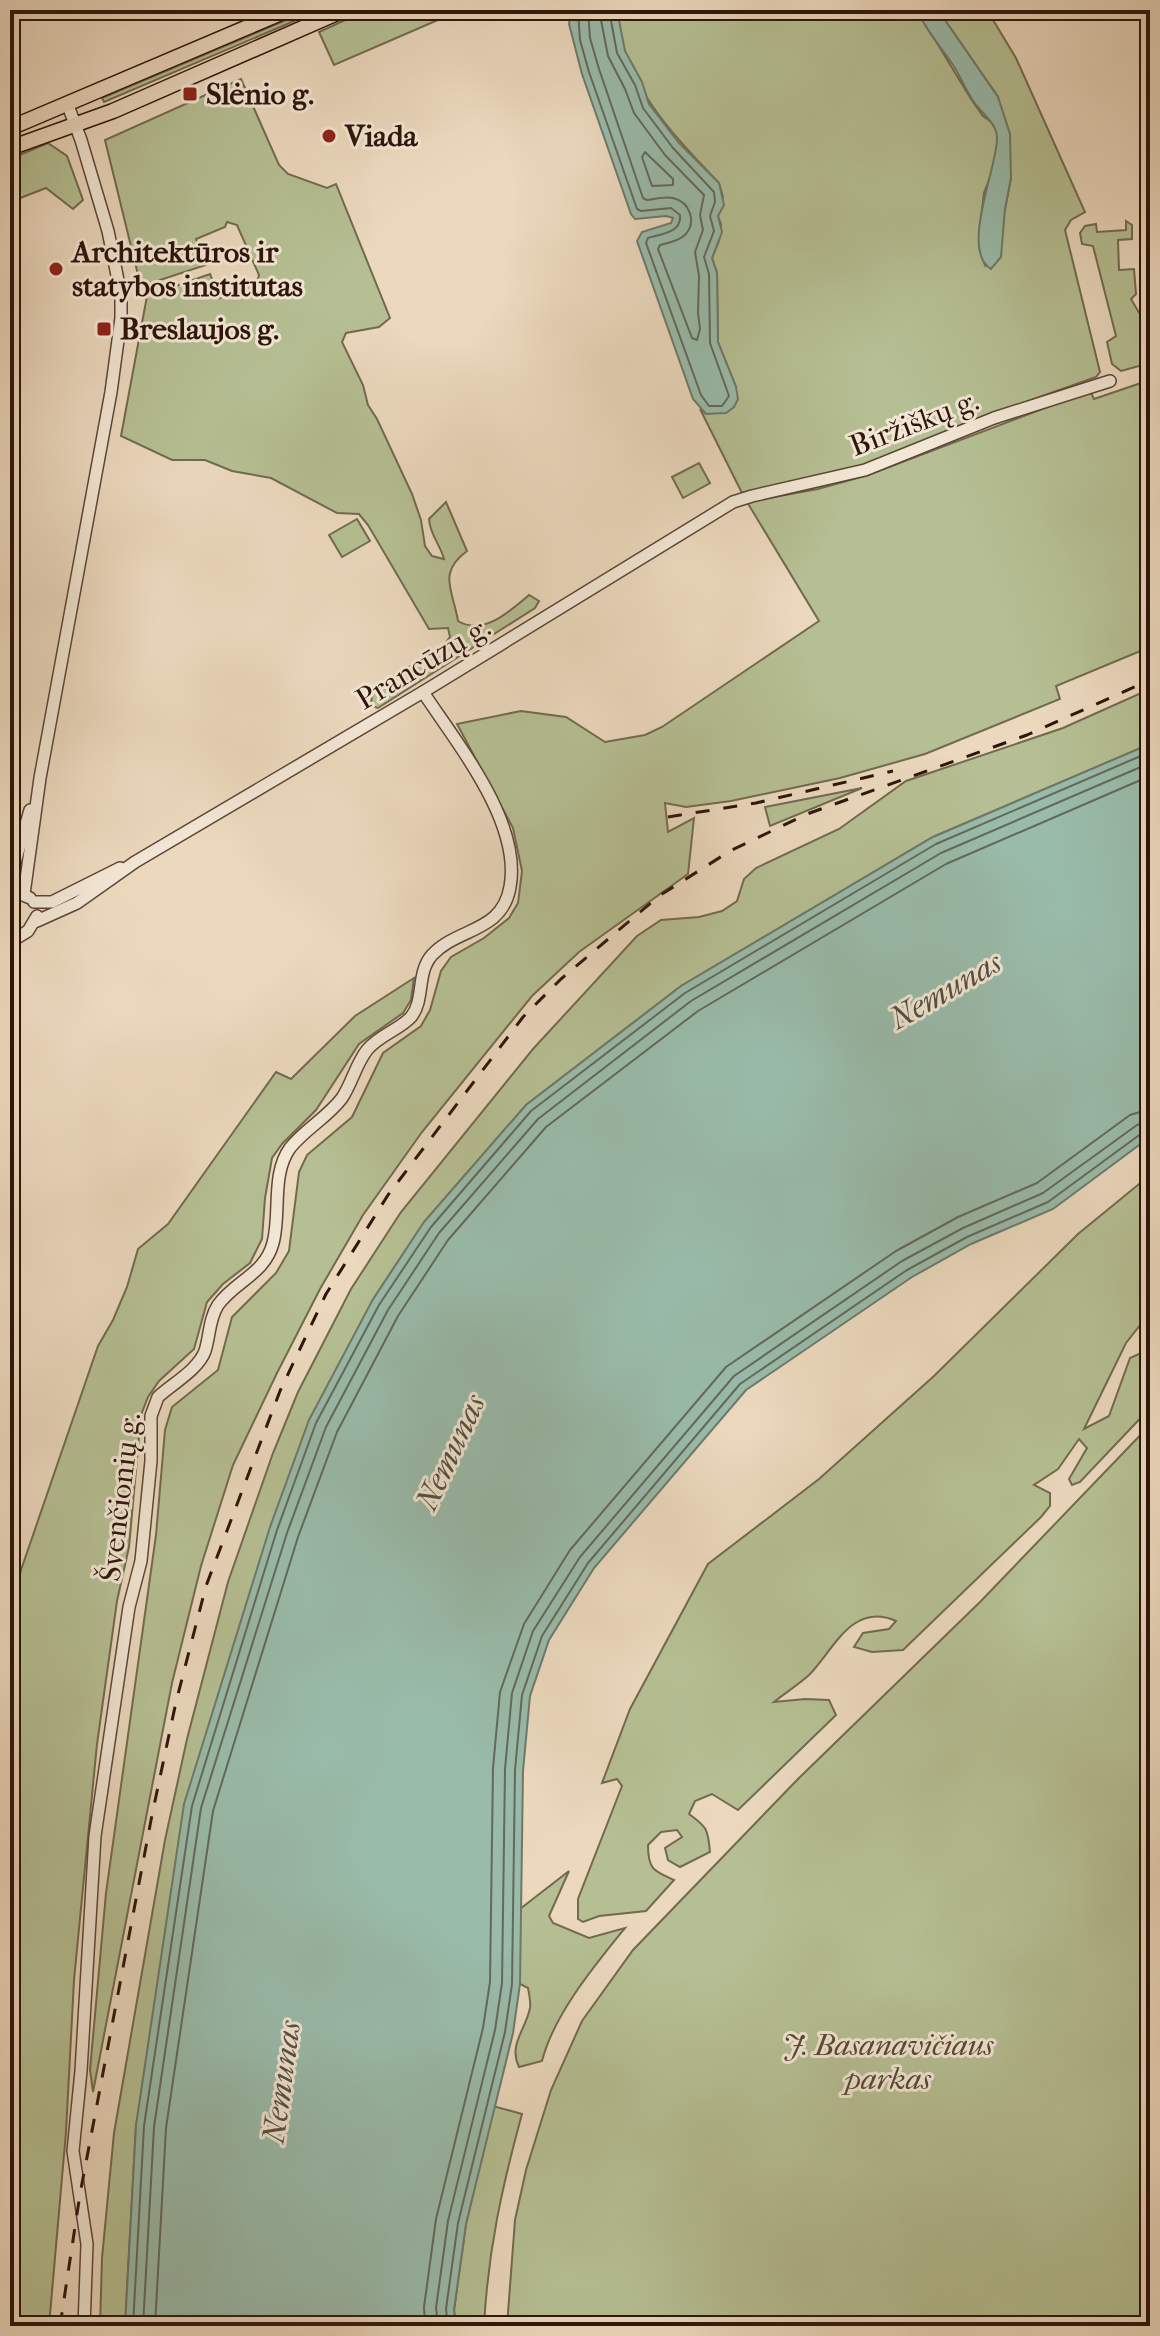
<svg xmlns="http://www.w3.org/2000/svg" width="1160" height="2336" font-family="'IM FELL French Canon',serif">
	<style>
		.green { fill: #b5bf93; stroke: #726a4f; stroke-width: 2 }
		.water { fill: #9ba; stroke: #6e796a; stroke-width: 2 }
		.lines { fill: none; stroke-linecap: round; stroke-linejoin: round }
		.shore { stroke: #64685a; stroke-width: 2 }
		.tertiary-casing { stroke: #5d4638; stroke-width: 14 }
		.primary-casing { stroke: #2e150b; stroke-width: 17 }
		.tertiary { stroke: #f2e6d4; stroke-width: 11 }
		.primary { stroke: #ebd8bd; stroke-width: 14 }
		.rail { stroke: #2e150b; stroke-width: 3; stroke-dasharray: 14 14; stroke-linecap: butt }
		.poi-dot { fill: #8f2418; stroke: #f2e6d4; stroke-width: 3 }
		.labels { text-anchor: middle; stroke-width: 6; stroke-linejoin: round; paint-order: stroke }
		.poi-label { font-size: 30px; font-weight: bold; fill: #2e150b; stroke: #f2e6d4; text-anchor: start }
		.street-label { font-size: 30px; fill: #2e150b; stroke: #f2e6d4 }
		.park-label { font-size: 30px; font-style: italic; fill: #564834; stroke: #f2e6d4 }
		.water-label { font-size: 32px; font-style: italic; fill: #534f43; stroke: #f2e6d4 }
	</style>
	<rect width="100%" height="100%" fill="#ebd8bd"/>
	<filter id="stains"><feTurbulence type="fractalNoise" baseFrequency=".0025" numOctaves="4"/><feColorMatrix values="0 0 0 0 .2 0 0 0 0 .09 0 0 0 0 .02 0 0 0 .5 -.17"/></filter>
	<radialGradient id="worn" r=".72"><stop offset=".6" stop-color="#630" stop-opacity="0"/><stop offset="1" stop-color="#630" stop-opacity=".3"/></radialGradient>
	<g class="green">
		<path d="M310,10h10l-216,92 -2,-4z"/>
		<path d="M367,10h94l-127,55 -15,-33z"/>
		<path d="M617,10h300l54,89 12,17 11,8 4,12 -3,28 -11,29 -5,42 1,17 5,13 20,-56 6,-31 -13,-81 -60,-87h49l29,48 69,154 -14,8 -6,10 35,142 -4,5 -124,44 -101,42 -36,10 -93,20 -42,-84 6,5 30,-27 -18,-45 -1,-69 -5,-15 7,-17 2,-17 -3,-8 5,-19 -4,-14c-47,-49 -98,-101 -102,-173z"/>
		<path d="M241,79l38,86 9,9 39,14 9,-4 54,134 -11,9 -33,6 -4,9 21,43 5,20 9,14 35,75 9,26 4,26 7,10 12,3c-4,-15 -14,-24 -15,-40l17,-17 21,49c-30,22 -14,39 -9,70 25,15 51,-9 71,-26l10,6 -4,7 -157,100 -7,-2 1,-13 7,-8 63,-38 8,-10 -2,-9 -19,1 -61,-104 -9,-11 -22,-1 -66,-35 -39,-7 -27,-11h-33l-51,-24 26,-140 63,-22 10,24 31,-13 5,1 3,-11 -22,-50 -10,-3 -2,5 -29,12 10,26 -55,18 -12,-4 -34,-139z"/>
		<path d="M48,143l19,13 16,44 -10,9 -27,-21 -36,14v-43z"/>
		<path d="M1126,221l6,4v14l-14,1 1,30 15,-1 2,25 -5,5 14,24 5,-1v41l-29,8 -9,-7 -5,-22 9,-6 -23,-90 -11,-2 -2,-11 5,-7 11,-2 1,8 29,-2z"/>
		<path d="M1150,380v267l-94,39 4,13 -135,55 -85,24 -109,23 -45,6 -21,-4 3,29 26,-14 -6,56 -109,78 -47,44 -110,136 -59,83 -43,74 -43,84 -44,92 -32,101 -29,117 -79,409 -3,-22 16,-177 50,-358 9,-105 7,-23 46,-37 14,-53 44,-44 13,-22 10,-79 8,-17 45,-38 31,-64 38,-27 9,-16 11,-39 10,-14 33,-19 25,-20 9,-15 4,-32 -9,-43 -56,-104 64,-13 45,6 39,25 40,-7 17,-8 157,-106 -72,-119 71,-13 50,-14 222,-84 4,8z"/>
		<path d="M699,463l11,20 -27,15 -11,-21z"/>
		<path d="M357,519l13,22 -28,16 -13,-22z"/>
		<path d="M1150,689v55l-217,93 -252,149 -155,119 -102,117 -52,79 -236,824 -11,201h-25l2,-68 12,-125 51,-293 22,-101 41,-157 45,-129 25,-61 53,-103 50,-77 132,-163 104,-113 24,-16 38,-3 23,-6 15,-10 7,-22 12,-11 83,-39 67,-48 157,-53z"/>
		<path d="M862,788l-92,38 -5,-19z"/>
		<path d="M414,978l-3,22 -8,13 -44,31 -43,66 -34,34 -10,14 -7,40 -3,41 -12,24 -27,21 -16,18 -13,47 -35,32 -11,16 -7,18 -12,132 -12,54 -20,143 -23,236 -8,152 -17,194h-39v-718l4,-8 7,-30 77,-224 15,-26 14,-33 11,-38 30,-25 108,-152 15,7 64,-63z"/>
		<path d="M1150,1175v161l-5,-17 -19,24 -42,86 25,-13 21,-58 11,-5 9,2v53l-70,74 -8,3 -3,-6 18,-31 -8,-9 -21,30 -24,16 16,8v13l-9,11 -138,133 -31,2 -18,-5 9,-14 26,-4 7,-8c-44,-20 -63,30 -87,54 -11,10 -24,18 -35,27l31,-3 24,1 7,15 -98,95 -26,-16 -17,7 -6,13c18,13 19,15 21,38l-30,15 -12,-7 -3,-12 17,-11 -5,-7 -16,2 -13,13c0,25 6,26 26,35l-28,31 -47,5 -16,6 -5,-3v-20l44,-113 -5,-7 -15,4 28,-74 78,-145 111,-85 115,-103 144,-142z"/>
		<path d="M1150,1425v901h-643l8,-106 11,-50 25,-80 31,-69 51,-71 165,-171 183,-178z"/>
		<path d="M569,1871l-20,45 4,7 36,15 36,-10c-30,37 -71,86 -83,133l-23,6c-11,-22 7,-38 11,-59 1,-6 -1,-14 -2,-20l-8,-4v-75z"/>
		<path d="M493,2106l29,8c-20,73 -34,136 -38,212h-28l-2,-16 12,-86z"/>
	</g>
	<g class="water">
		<path d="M571,10h46l8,41 17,31 7,22 30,39 40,40 5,22 -6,11 4,16 -10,26 5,15 1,69 18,45 2,12 -4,8 -8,6 -20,1 -13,-15 -56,-158 5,-9 29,-9 2,-5 -7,-2 -31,3 -4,-5 -49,-140 -13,-50z"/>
		<path d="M917,10h21l60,87 12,37 1,44 -6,31 -4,48 -10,12c-31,-19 6,-101 6,-130 1,-16 -17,-26 -25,-40 -8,-12 -13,-26 -21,-37 -12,-17 -25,-32 -34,-52z"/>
		<path d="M1150,744v393l-97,72 -82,35 -59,33 -166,113 -152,178 -45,72 -19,56 -7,75 -3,213 -7,49 -47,191 -12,86 2,16h-331l11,-201 48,-321 86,-277 39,-107 63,-119 52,-79 102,-117 155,-119 252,-149z"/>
	</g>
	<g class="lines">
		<g class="shore">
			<path d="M578,10l2,30 9,32 48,137 4,2 30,-3 9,7c2,18 -19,19 -32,23l-2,5 55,152 8,11h13l7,-10 -19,-53 -1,-69 -5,-17 10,-26 -4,-15 5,-14 -1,-10 -41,-44 -30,-40 -8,-23 -18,-32 -8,-43"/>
			<path d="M588,10l2,28 9,31 44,129 4,2c8,-1 18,-4 26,-2 17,4 24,24 12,37 -6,6 -17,8 -25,10l-2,4 34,89 5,2 3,-11 -2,-16 1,-37 -4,-24 8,-22 -3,-15 4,-20 -39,-40 -31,-42 -9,-24 -17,-33 -9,-46"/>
			<path d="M645,152l28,27v6l-21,1 -10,-29z"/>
			<path d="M133,2326l11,-200 48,-320 85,-276 39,-107 63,-118 52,-78 100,-116 154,-118 251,-149 214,-92"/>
			<path d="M143,2326l11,-199 47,-319 86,-275 39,-106 62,-117 51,-77 99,-114 153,-118 250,-148 209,-90"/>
			<path d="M155,2326l11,-198 47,-317 85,-274 39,-105 61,-116 50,-76 98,-113 152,-116 248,-147 204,-88"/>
			<path d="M425,2326l-1,-19 12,-88 47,-191 7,-46 3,-214 7,-76 24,-68 46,-74 156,-183 170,-116 62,-34 79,-34 93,-68 20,-6"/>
			<path d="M438,2326l-2,-18 12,-87 47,-191 7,-47 3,-214 7,-76 21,-62 47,-74 154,-181 168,-115 61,-33 80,-35 94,-68 13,-4"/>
			<path d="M448,2326l-2,-17 12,-86 47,-191 7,-48 3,-214 7,-75 20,-59 46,-73 152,-179 167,-114 60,-33 81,-35 94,-69 8,-2"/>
		</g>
		<defs>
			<g id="tertiary">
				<path d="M10,880l20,-70"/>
				<path d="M10,894l8,-1 12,5"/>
				<path d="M24,894l16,-116 71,-386 10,-74v-23l-13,-64 -27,-91 -14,-37"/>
				<path d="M34,902h18l68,-34"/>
				<path d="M37,921l40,-18 58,-41 288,-170 310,-190 19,-6 113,-26 129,-52 116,-37"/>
				<path d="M10,942l18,-11 9,-15"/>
				<path d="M84,2326l3,-82 -14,-93 8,-80 14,-235 34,-229 12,-46 10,-100v-45l7,-19c14,-13 40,-27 47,-46 5,-16 4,-32 13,-46 17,-24 47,-31 55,-62 8,-29 -2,-69 17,-95 15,-19 38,-31 52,-50 10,-15 14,-34 25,-48 12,-15 32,-20 44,-33 14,-17 5,-44 21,-62 26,-28 70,-22 78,-68 12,-65 -53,-143 -87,-195"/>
			</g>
			<g id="primary">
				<path d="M10,128l278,-118"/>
				<path d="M10,148l103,-37 231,-101"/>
			</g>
		</defs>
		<use href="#tertiary" class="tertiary-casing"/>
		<use href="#primary" class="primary-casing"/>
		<use href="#tertiary" class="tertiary"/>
		<use href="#primary" class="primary"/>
		<g class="rail">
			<path d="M668,817l88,-14 137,-32"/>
			<path d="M60,2326l20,-132 72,-379 24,-113 30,-116 74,-195 46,-97 62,-99 135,-178 38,-38 98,-83 71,-45 77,-37 220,-79 123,-55"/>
		</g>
	</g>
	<g class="poi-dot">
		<rect x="182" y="86" width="16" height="16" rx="4"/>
		<circle cx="329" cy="136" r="8"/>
		<circle cx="56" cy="269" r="8"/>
		<rect x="96" y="321" width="16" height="16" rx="4"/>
	</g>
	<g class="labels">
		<g class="poi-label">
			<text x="206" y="104">Slėnio g.</text>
			<text x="345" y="146">Viada</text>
			<text x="72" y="262">Architektūros ir<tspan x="72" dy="34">statybos institutas</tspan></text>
			<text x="120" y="339">Breslaujos g.</text>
		</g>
		<g class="street-label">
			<text transform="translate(914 423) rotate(-21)" y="10">Biržiškų g.</text>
			<text transform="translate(423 663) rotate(-31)" y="10">Prancūzų g.</text>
			<text transform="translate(120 1497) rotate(-83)" y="10">Švenčionių g.</text>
		</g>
		<g class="park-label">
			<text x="888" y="2055">J. Basanavičiaus<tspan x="888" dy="34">parkas</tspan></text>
		</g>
		<g class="water-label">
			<text transform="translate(945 990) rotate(-30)" y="11">Nemunas</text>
			<text transform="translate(450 1452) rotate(-65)" y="11">Nemunas</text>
			<text transform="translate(281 2082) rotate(-82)" y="11">Nemunas</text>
		</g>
	</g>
	<rect width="1160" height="2336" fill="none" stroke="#ebd8bd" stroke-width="40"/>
	<rect x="12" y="12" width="1136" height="2312" fill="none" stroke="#2e150b" stroke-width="4"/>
	<rect x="20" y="20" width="1120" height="2296" fill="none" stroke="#2e150b" stroke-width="2"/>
	<rect width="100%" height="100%" filter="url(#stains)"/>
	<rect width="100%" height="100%" fill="url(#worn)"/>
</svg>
